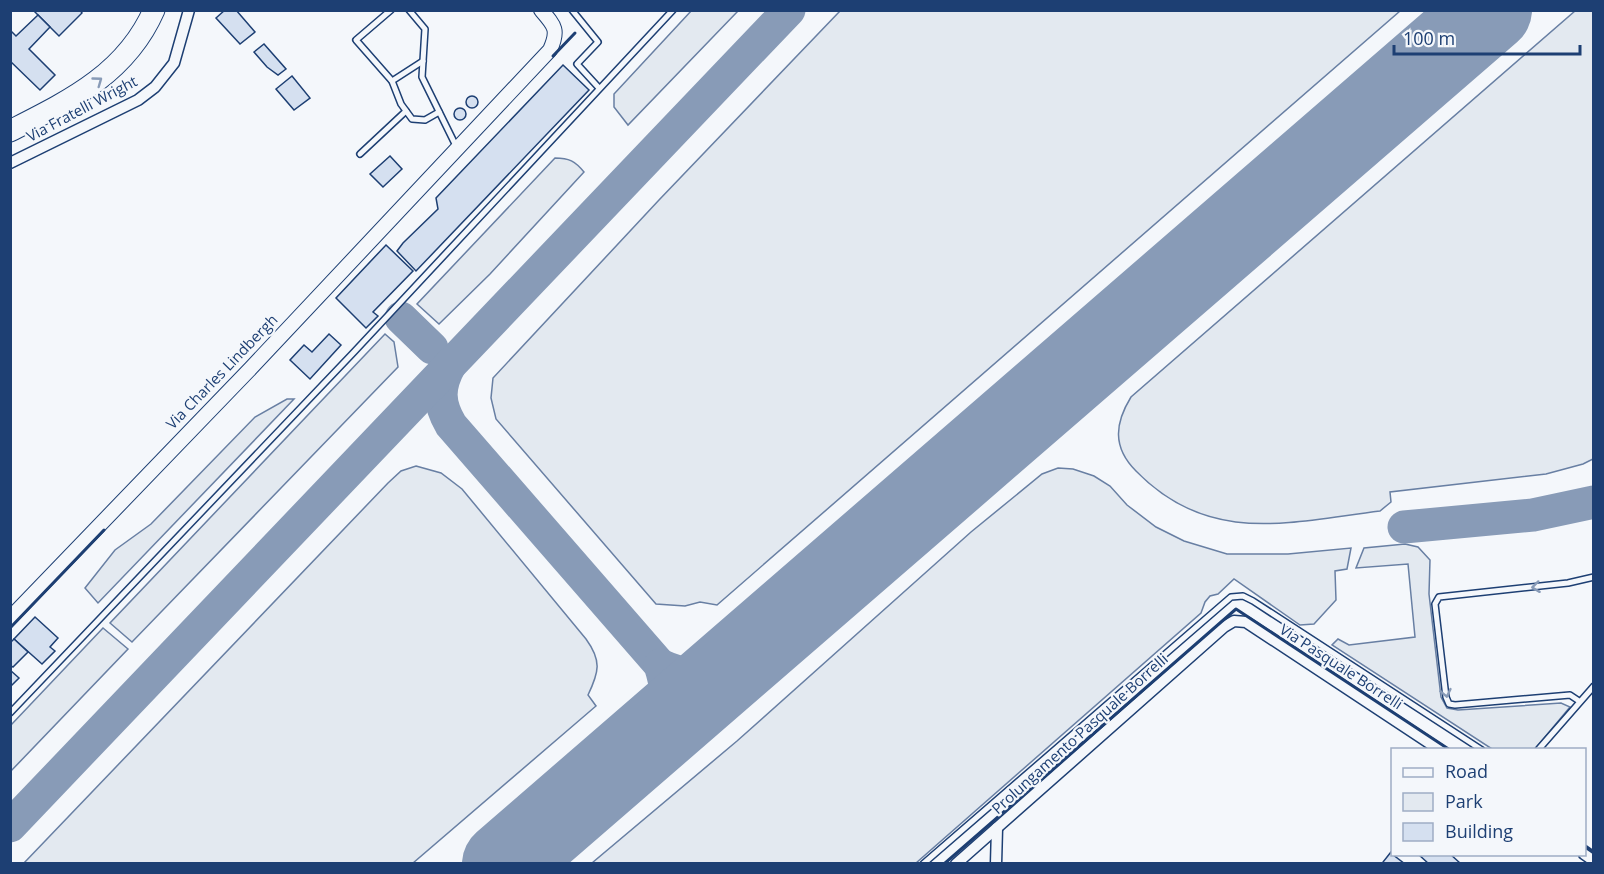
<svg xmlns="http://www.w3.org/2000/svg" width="1604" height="874" font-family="'Open Sans',sans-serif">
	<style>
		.green { fill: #e3e9f0; stroke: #687fa3; stroke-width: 1.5 }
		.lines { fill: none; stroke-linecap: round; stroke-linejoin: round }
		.taxiway { stroke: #889bb7; stroke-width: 33 }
		.runway { stroke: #889bb7; stroke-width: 84 }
		.building { fill: #d5e0f0; stroke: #1d3f73; stroke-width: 1.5 }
		.service-casing { stroke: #1d3f73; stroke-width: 8 }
		.minor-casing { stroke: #1d3f73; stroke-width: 13 }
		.tertiary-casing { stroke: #1d3f73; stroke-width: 16 }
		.motorway-casing { stroke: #1d3f73; stroke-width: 23 }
		.service { stroke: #f4f7fb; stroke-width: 5 }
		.minor { stroke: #f4f7fb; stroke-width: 10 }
		.tertiary { stroke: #f4f7fb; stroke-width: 14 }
		.motorway { stroke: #f4f7fb; stroke-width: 21 }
		.wall { stroke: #1d3f73; stroke-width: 3 }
		.oneway { stroke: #889bb7 }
		.labels { text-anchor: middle; stroke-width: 4.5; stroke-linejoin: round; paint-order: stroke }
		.street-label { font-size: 15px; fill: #1d3f73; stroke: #f4f7fb }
	</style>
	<rect width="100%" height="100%" fill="#f4f7fb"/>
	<g class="green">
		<path d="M692,10l46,1 -110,114 -14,-18v-13z"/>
		<path d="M840,11h560l-683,594 -17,-3 -15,4 -29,-2 -160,-185 -5,-21 2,-20 166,-178z"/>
		<path d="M1575,11h19l-1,448 -10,5 -37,10 -156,18 1,10 -11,9c-91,11 -171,35 -244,-40 -24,-24 -21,-48 -5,-74z"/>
		<path d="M555,158c14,0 20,3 29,14l-94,102 -51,50 -22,-20z"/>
		<path d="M385,334l9,8 4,25 -266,275 -22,-19z"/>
		<path d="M287,399h7l-196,204 -13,-15 30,-38 36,-26 104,-107z"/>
		<path d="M416,466l25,7 21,16 124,150c16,22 13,33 2,56l8,11 -183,157h-389l364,-380 13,-12z"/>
		<path d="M1058,468l15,1 21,7 16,10 17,19 29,22 28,14 43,13h61l63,-6 -4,21 -12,2 1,29 -22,24 -14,1 -66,-46 -16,15 -8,2 -5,6 -4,11 -285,250h-324l145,-122 234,-209 71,-58z"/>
		<path d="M1405,544l13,3 12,13 -1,34 12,103 6,11 11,2 103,-7 9,4 -35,42h-43l-160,-104 6,-6 11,6 66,-8 -7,-73 -52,4 8,-20z"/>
		<path d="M103,628l25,21 -117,122v-46z"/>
	</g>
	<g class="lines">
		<g class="taxiway">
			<path d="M401,318l31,30"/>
			<path d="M450,365c-12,22 -12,38 1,60l209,240c12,37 4,42 -12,74"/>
			<path d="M1404,527l129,-12 61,-13"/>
			<path d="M660,665c32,15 47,11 78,-4"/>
			<path d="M10,826l779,-816"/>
		</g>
		<path class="runway" d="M504,864l986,-854"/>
	</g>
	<g class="building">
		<path d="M33,10h47l2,3 -23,23z"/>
		<path d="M225,10h11l19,22 -15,12 -24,-26z"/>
		<path d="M38,15l12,12 -21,22 26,26 -15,15 -30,-29v-31l6,6z"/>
		<path d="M264,44l22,25 -8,6 -11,-8 -13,-15z"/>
		<path d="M563,65l26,25 -173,181 -19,-20 6,-8 35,-34 -2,-11z"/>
		<path d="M292,76l18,22 -16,12 -18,-21z"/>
		<circle cx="472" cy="102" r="6"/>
		<circle cx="460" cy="114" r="6"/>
		<path d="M390,156l12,13 -19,18 -13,-13z"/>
		<path d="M386,245l27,26 -40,41 5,4 -12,12 -30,-30z"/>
		<path d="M329,334l12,11 -31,34 -20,-19 14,-15 8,7z"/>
		<path d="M35,617l23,21 -8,9 5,4 -13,13 -28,-25z"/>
		<path d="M14,639l14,13 -15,15 -3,-2v-22z"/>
		<path d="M10,670l9,8 -9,9z"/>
		<path d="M1391,852l1,2 13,10h-21l-1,-2z"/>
		<path d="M1418,854h32l10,9 -31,1z"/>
	</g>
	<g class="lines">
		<defs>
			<g id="service">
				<path d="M391,10l-35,30 36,41 9,23 11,15 13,1 14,-8"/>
				<path d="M409,10l16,19 -3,48 35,71"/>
				<path d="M572,10l26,32 -21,22 22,24"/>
				<path d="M392,81l31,-20"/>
				<path d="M360,154l46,-43"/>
				<path d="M1579,701l-9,-6 -115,10 -6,-1 -3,-7 -11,-93 4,-7 129,-14 26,-6"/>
				<path d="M10,713l344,-361 319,-342"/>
				<path d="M1538,750l56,-64"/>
				<path d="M923,864l308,-267 12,-1 10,5 229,149"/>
			</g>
			<g id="minor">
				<path d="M10,163l128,-63 17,-13 19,-24 15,-53"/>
				<path d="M1584,854l10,7"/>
				<path d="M956,864l268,-237 10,-6 12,1 194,128"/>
				<path d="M996,864l1,-36"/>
			</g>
			<path id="tertiary" d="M10,618l241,-250 299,-318c9,-20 5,-24 -9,-40"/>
			<path id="motorway" d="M10,131c59,-30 116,-57 144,-121"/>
		</defs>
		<use href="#service" class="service-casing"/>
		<use href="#minor" class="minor-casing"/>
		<use href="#tertiary" class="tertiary-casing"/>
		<use href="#motorway" class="motorway-casing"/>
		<use href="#service" class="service"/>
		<use href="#minor" class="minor"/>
		<use href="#tertiary" class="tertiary"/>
		<use href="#motorway" class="motorway"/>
		<g class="wall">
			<path d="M553,56l22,-23"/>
			<path d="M10,628l94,-98"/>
			<path d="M1584,845l10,7"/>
			<path d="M944,864l292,-255 214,141"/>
		</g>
	</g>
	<defs><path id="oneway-chevron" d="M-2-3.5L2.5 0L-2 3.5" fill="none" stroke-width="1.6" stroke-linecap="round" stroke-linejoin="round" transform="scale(1.5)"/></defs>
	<g class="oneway">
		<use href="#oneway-chevron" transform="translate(98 81) rotate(-36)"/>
		<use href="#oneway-chevron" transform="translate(1536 587) rotate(173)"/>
		<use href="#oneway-chevron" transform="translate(1446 693) rotate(78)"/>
	</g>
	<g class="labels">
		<g class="street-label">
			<text transform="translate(82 109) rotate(-28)" y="5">Via Fratelli Wright</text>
			<text transform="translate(222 372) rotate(-46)" y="5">Via Charles Lindbergh</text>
			<text transform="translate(1341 667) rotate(33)" y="5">Via Pasquale Borrelli</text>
			<text transform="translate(1080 734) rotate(-42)" y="5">Prolungamento Pasquale Borrelli</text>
		</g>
	</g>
	<rect width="1604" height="874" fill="none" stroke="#1d3f73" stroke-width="24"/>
	<rect x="1391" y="748" width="195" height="108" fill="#f4f7fb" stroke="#9eadc5" stroke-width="1.5"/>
	<rect x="1403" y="768" width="30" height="9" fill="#f4f7fb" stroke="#9eadc5" stroke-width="1.5"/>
	<text x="1445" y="778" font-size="18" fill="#1d3f73">Road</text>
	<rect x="1403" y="793" width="30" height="18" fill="#e3e9f0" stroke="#9eadc5" stroke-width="1.5"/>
	<text x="1445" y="808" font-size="18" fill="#1d3f73">Park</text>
	<rect x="1403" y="823" width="30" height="18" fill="#d5e0f0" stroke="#9eadc5" stroke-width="1.5"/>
	<text x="1445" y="838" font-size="18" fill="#1d3f73">Building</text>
	<path d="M1394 45v9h186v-9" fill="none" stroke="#1d3f73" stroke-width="3"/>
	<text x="1403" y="45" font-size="18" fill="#1d3f73" stroke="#f4f7fb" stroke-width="4.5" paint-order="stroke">100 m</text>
</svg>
